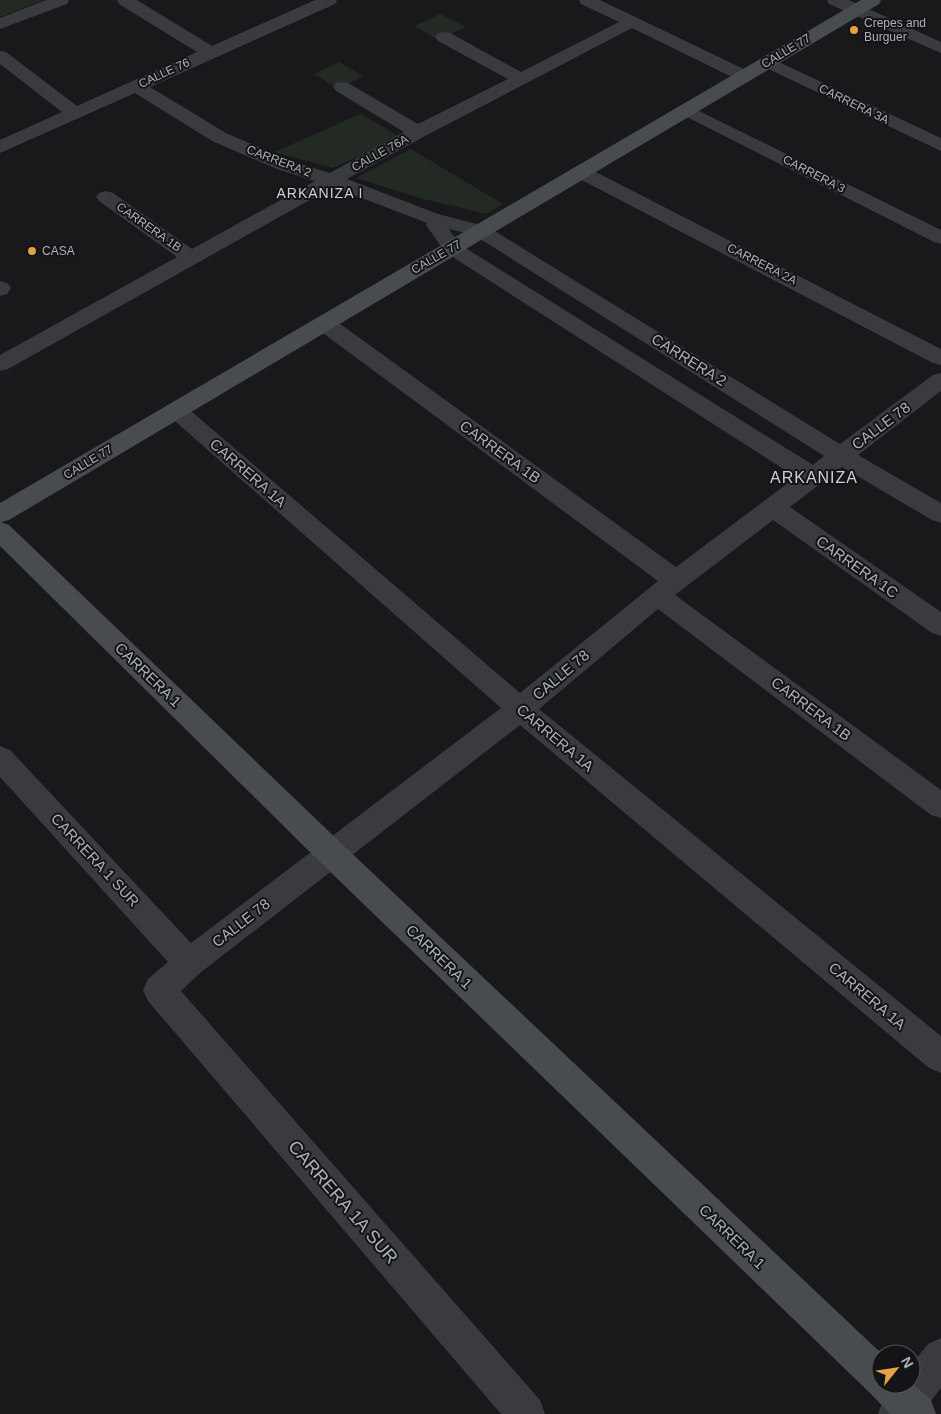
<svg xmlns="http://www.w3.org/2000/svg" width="941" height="1414" font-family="Helvetica,sans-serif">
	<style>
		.green { fill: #232a23 }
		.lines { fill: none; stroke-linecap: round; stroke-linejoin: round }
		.street { fill: #3a3b3f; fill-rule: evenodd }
		.secondary { fill: #484b4f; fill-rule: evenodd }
		.poi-dot { fill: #e7a045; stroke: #141416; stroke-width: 2 }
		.labels { text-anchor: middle; stroke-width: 4; stroke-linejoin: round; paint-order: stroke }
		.far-poi-label { font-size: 12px; fill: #acb1b9; stroke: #141416; text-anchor: start }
		.far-street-label { font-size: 12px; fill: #acb1b9; stroke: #141416 }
		.far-neighbourhood-label { font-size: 14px; letter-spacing: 1px; fill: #cdd0d6; stroke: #141416 }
		.street-label { font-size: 15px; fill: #acb1b9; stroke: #141416 }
		.neighbourhood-label { font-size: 16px; letter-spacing: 1px; fill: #cdd0d6; stroke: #141416 }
		.near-street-label { font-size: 18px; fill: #acb1b9; stroke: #141416 }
	</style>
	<rect width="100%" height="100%" fill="#19191b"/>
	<g class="green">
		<path d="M0,0h43l-43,17z"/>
		<path d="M440,14l26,13 -27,13 -25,-14z"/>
		<path d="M339,62l24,14 -25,13 -24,-15z"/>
		<path d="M361,114l39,23 -67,31 -59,-16z"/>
		<path d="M411,149l92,55 -17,10 -66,-16 -64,-20z"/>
	</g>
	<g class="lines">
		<g class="street">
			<path d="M46,0h23l-2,4 -67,25v-11z"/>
			<path d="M117,0h20l75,46 103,-46h22l-2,4 -185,83 76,46 65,28 39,12 74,-41 -68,-41 -3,-4 3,-4 6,-1 6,1 70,41 90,-45 -70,-38 -3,-4 3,-4 6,-1 6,1 71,39 98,-50 -38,-18 -2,-4h21l150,72 3,4 -3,4 -6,1 -6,-1 -106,-52 -207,108 -78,43 91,35 50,13 352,217 93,-69 8,-2v18l-83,64 83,48v20l-9,-3 -90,-53 -52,40 151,105v24l-9,-3 -159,-113 -98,75 266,195v28l-10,-3 -273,-206 -119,100 402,327v37l-12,-5 -409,-343 -320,248 -19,18 359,409 5,14h-44l-353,-413 -5,-11 5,-11 20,-17 -168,-185v-31l10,4 181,193 310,-235 -333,-293 -3,-5 3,-5 8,-3 8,3 336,288 138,-112 -342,-253 -3,-5 3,-5 8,-2 8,2 344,249 120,-90 -351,-225 -19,-27 1,-2 -94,-36 -325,182 -8,2v-16l177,-98 -78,-56 -3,-4 3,-4 7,-2 7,2 79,56 123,-68 -38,-12 -65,-28 -77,-48 -135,60v-13l62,-28 -62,-48v-13l6,1 71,54 120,-54 -78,-48zM449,229l25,6 350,221 -11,9 -354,-221z"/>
			<path d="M827,0h22l92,42v11l-112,-49z"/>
			<path d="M768,57l173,81v13l-179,-85 -3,-4 3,-4z"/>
			<path d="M687,105l254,125v14l-7,-2 -253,-128 -3,-4 3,-4z"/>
			<path d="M581,166l7,2 353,181v16l-8,-2 -359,-187 -3,-4 3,-4z"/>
			<path d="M0,281l7,2 4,5 -4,6 -7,2z"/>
			<path d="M941,1338v50l-20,26h-43l5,-14 13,-16h15v-19l17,-21z"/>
		</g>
		<path class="secondary" d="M861,0h20l-2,4 -870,516 -8,2 8,3 333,319 540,510 -1,30h30v-2l20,18 5,14h-46l-19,-20 -551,-532 -320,-316v-43z"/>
	</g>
	<g class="poi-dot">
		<circle cx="854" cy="30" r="5"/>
		<circle cx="32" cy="251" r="5"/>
	</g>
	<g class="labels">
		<g class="far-poi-label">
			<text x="864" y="27">Crepes and<tspan x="864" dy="14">Burguer</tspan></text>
			<text x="42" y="255">CASA</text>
		</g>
		<g class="far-street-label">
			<text transform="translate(786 51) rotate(-31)" y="4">CALLE 77</text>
			<text transform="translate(164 73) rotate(-25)" y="4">CALLE 76</text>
			<text transform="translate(854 104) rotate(26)" y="4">CARRERA 3A</text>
			<text transform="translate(380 153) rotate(-29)" y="4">CALLE 76A</text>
			<text transform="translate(279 161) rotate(21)" y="4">CARRERA 2</text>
			<text transform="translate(814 174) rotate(27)" y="4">CARRERA 3</text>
			<text transform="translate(149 227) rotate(35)" y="4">CARRERA 1B</text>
			<text transform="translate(436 257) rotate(-30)" y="4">CALLE 77</text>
			<text transform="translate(762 264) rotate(27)" y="4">CARRERA 2A</text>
			<text transform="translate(88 462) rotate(-31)" y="4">CALLE 77</text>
		</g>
		<g class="far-neighbourhood-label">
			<text x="320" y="198">ARKANIZA I</text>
		</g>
		<g class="street-label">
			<text transform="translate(689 360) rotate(32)" y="5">CARRERA 2</text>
			<text transform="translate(881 426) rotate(-37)" y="5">CALLE 78</text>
			<text transform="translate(500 452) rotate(36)" y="5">CARRERA 1B</text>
			<text transform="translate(248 473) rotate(41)" y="5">CARRERA 1A</text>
			<text transform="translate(857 567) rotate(35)" y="5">CARRERA 1C</text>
			<text transform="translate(148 675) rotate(44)" y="5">CARRERA 1</text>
			<text transform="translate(561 675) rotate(-40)" y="5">CALLE 78</text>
			<text transform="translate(811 709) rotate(37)" y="5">CARRERA 1B</text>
			<text transform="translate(555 738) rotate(40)" y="5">CARRERA 1A</text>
			<text transform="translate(95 860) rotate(47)" y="5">CARRERA 1 SUR</text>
			<text transform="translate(241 923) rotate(-38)" y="5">CALLE 78</text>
			<text transform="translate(439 957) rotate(44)" y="5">CARRERA 1</text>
			<text transform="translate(867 996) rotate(40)" y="5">CARRERA 1A</text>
			<text transform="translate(732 1237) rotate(44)" y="5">CARRERA 1</text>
		</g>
		<g class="neighbourhood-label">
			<text x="814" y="483">ARKANIZA</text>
		</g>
		<g class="near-street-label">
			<text transform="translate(343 1202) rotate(49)" y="6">CARRERA 1A SUR</text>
		</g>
	</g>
	<g transform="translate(896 1369) rotate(60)"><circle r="24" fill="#141416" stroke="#515357"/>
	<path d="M0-4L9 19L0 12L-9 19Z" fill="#e7a045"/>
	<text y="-8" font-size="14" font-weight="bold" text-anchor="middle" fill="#acb1b9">N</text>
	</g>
</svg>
